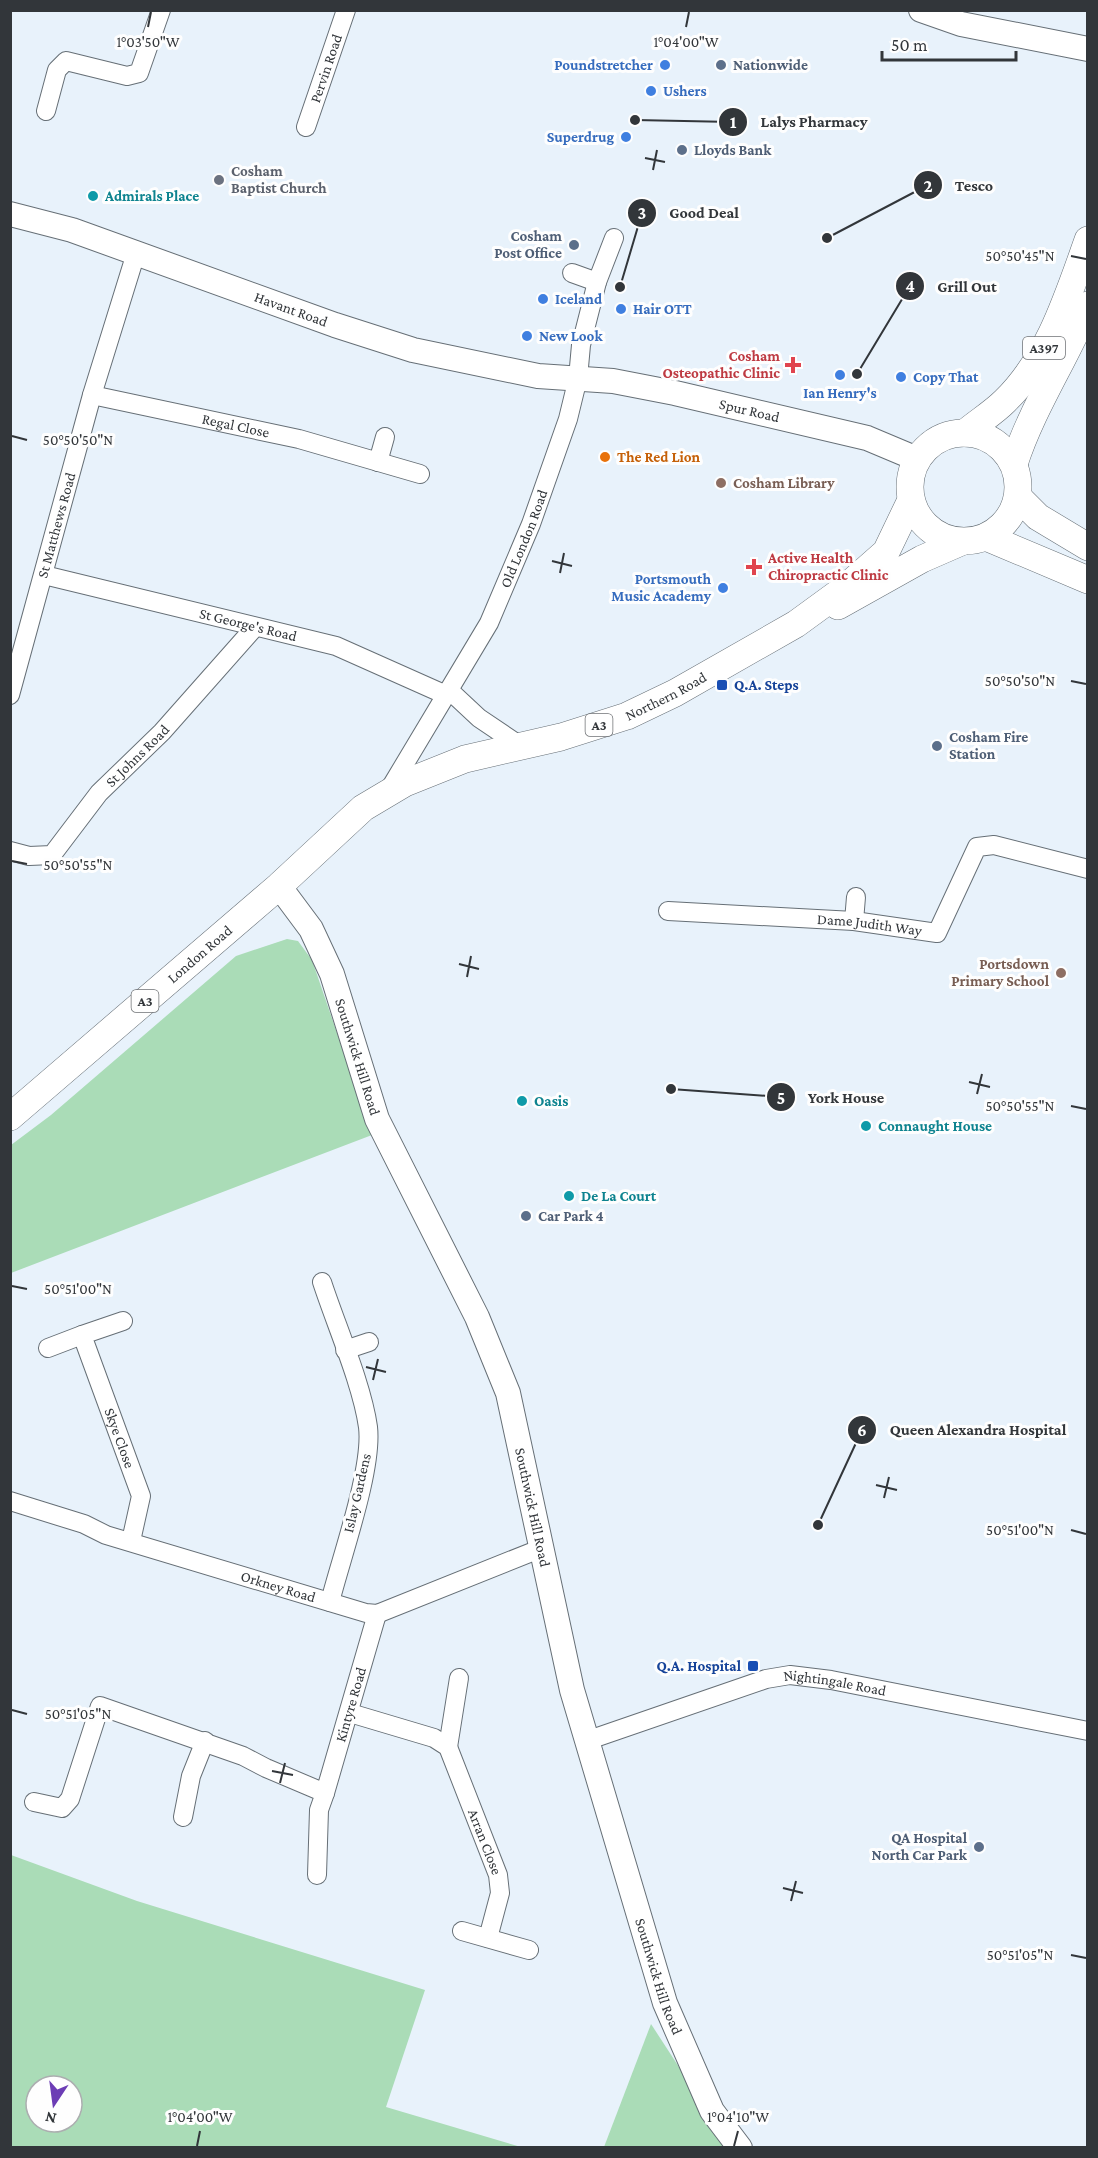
<svg xmlns="http://www.w3.org/2000/svg" width="1098" height="2158" font-family="'Crimson Pro',serif">
	<style>
		.green { fill: #aadcb7; fill-rule: evenodd }
		.lines { fill: none; stroke-linecap: round; stroke-linejoin: round }
		.street-casing { stroke: #666f76; stroke-width: 20 }
		.secondary-casing { stroke: #666f76; stroke-width: 26 }
		.primary-casing { stroke: #666f76; stroke-width: 28 }
		.street { stroke: #fff; stroke-width: 18 }
		.secondary { stroke: #fff; stroke-width: 24 }
		.primary { stroke: #fff; stroke-width: 27 }
		.ticks { fill: none; stroke: #32363a; stroke-width: 2 }
		.shop-dot { fill: #3f7fe0; stroke: #fefefe; stroke-width: 2 }
		.service-dot { fill: #5c6f8a; stroke: #fefefe; stroke-width: 2 }
		.worship-dot { fill: #6b7280; stroke: #fefefe; stroke-width: 2 }
		.culture-dot { fill: #0f9aa8; stroke: #fefefe; stroke-width: 2 }
		.health-dot { fill: #e0444e; stroke: #fefefe; stroke-width: 2 }
		.food-dot { fill: #e8710a; stroke: #fefefe; stroke-width: 2 }
		.education-dot { fill: #8d6e63; stroke: #fefefe; stroke-width: 2 }
		.transit-dot { fill: #1a4fb4; stroke: #fefefe; stroke-width: 2 }
		.labels { text-anchor: middle; stroke-width: 6; stroke-linejoin: round; paint-order: stroke }
		.shield { fill: #fefefe; stroke: #6f7275; stroke-width: 1.5 }
		.shield-label { font-size: 14px; font-weight: bold; fill: #32363a }
		.shop-label { font-size: 15px; font-weight: bold; fill: #366cbe; stroke: #fefefe; text-anchor: start }
		.service-label { font-size: 15px; font-weight: bold; fill: #4e5e75; stroke: #fefefe; text-anchor: start }
		.street-label { font-size: 15px; fill: #32363a; stroke: #fefefe }
		.worship-label { font-size: 15px; font-weight: bold; fill: #5b616d; stroke: #fefefe; text-anchor: start }
		.culture-label { font-size: 15px; font-weight: bold; fill: #0d838f; stroke: #fefefe; text-anchor: start }
		.health-label { font-size: 15px; font-weight: bold; fill: #be3a42; stroke: #fefefe; text-anchor: end }
		.food-label { font-size: 15px; font-weight: bold; fill: #c56008; stroke: #fefefe; text-anchor: start }
		.education-label { font-size: 15px; font-weight: bold; fill: #785e54; stroke: #fefefe; text-anchor: start }
		.transit-label { font-size: 15px; font-weight: bold; fill: #164399; stroke: #fefefe; text-anchor: start }
		.ticks-label { font-size: 15px; text-anchor: middle; fill: #32363a; stroke: #fefefe; stroke-width: 6; stroke-linejoin: round; paint-order: stroke }
		.leader { fill: none; stroke: #32363a; stroke-width: 2 }
		.callout-dot { fill: #32363a; stroke: #fefefe; stroke-width: 2 }
		.mark-label { font-size: 18px; text-anchor: middle; font-weight: bold; fill: #fff }
		.callout-label { font-size: 16px; text-anchor: middle; font-weight: bold; fill: #32363a; stroke: #fefefe; stroke-width: 6; stroke-linejoin: round; paint-order: stroke }
	</style>
	<rect width="100%" height="100%" fill="#e8f2fb"/>
	<g class="green">
		<path d="M287,939l11,2 14,19 60,175 -361,138v-128l40,-30 185,-159z"/>
		<path d="M11,1855l126,46 288,89 -39,117 135,40h-510zM36,2086h36v36h-36z"/>
		<path d="M651,2024l80,123h-127z"/>
	</g>
	<g class="lines">
		<defs>
			<g id="street">
				<path d="M46,111l11,-41 9,-9 61,15 12,-3 22,-63"/>
				<path id="s1" d="M306,127l40,-117"/>
				<path d="M572,273l25,9"/>
				<path id="s2" d="M92,395l207,44 121,35"/>
				<path d="M378,462l7,-25"/>
				<path id="s3" d="M44,575l292,71 110,49"/>
				<path d="M449,690l30,28 40,27"/>
				<path id="s4" d="M10,695l82,-300 44,-142"/>
				<path id="s5" d="M389,790l100,-167 42,-99 37,-105 10,-41 3,-33 16,-63 17,-44"/>
				<path id="s6" d="M10,851l19,5 23,-1 47,-62 63,-61 93,-105"/>
				<path id="s7" d="M668,911l186,10 83,12 40,-86 17,-2 94,24"/>
				<path d="M854,921l2,-24"/>
				<path d="M322,1282c14,43 40,102 46,145 5,42 -27,131 -38,175"/>
				<path id="s8" d="M123,1321l-41,14 59,161 -10,45"/>
				<path d="M48,1348l34,-13"/>
				<path d="M345,1350l24,-8"/>
				<path id="s9" d="M10,1501l74,23 22,11 260,78 11,1 165,-66"/>
				<path id="s10" d="M350,1713l84,25 14,9 50,128 2,18 -12,45"/>
				<path id="s11" d="M586,1741l180,-62 24,-4 41,5 257,51"/>
				<path d="M448,1747l11,-69"/>
				<path id="s12" d="M34,1802l28,6 8,-9 30,-93 143,50 23,12 59,25 52,-179"/>
				<path d="M183,1817l8,-41 14,-35"/>
				<path d="M317,1875l2,-65 6,-17"/>
				<path d="M462,1931l67,19"/>
			</g>
			<g id="secondary">
				<path d="M921,10l40,14 127,25"/>
				<path id="s13" d="M10,214l62,16 263,95 78,25 125,26 75,5 62,12 192,45 50,21"/>
				<path id="s14" d="M279,886l32,43 21,45 45,145 100,198 31,76 64,297 93,313 47,108 28,37"/>
			</g>
			<g id="primary">
				<circle cx="964" cy="487" r="54"/>
				<path d="M965,433c13,-11 28,-20 40,-32 44,-43 63,-105 83,-161"/>
				<path d="M1014,464c18,-56 51,-104 74,-159"/>
				<path d="M1018,497l20,20 50,30"/>
				<path d="M986,537l102,43"/>
				<path d="M838,606l84,-47 39,-17"/>
				<path id="s15" d="M10,1117l269,-231 84,-78 42,-25 60,-24 96,-22 66,-21 48,-23 121,-69 48,-35 42,-37 25,-52"/>
			</g>
		</defs>
		<use href="#street" class="street-casing"/>
		<use href="#secondary" class="secondary-casing"/>
		<use href="#primary" class="primary-casing"/>
		<use href="#street" class="street"/>
		<use href="#secondary" class="secondary"/>
		<use href="#primary" class="primary"/>
	</g>
	<path class="ticks" d="M148,27l3,-15M686,27l3,-15M645,158l20,4M653,170l4,-20M1071,256l15,3M12,436l15,4M552,561l20,5M560,573l4,-20M1071,681l15,3M12,861l15,3M459,964l20,5M467,977l4,-21M969,1082l21,5M977,1094l5,-20M1071,1106l15,3M12,1286l15,3M366,1367l20,5M373,1380l5,-21M876,1485l21,5M884,1498l5,-21M1071,1530l15,4M12,1710l15,4M272,1771l21,4M280,1783l5,-20M783,1888l20,5M791,1901l5,-20M1071,1955l15,3M197,2146l3,-15M734,2146l4,-15"/>
	<g class="shop-dot">
		<circle cx="665" cy="65" r="6"/>
		<circle cx="651" cy="91" r="6"/>
		<circle cx="626" cy="137" r="6"/>
		<circle cx="543" cy="299" r="6"/>
		<circle cx="621" cy="309" r="6"/>
		<circle cx="527" cy="336" r="6"/>
		<circle cx="840" cy="375" r="6"/>
		<circle cx="901" cy="377" r="6"/>
		<circle cx="723" cy="588" r="6"/>
	</g>
	<g class="service-dot">
		<circle cx="721" cy="65" r="6"/>
		<circle cx="682" cy="150" r="6"/>
		<circle cx="574" cy="245" r="6"/>
		<circle cx="937" cy="746" r="6"/>
		<circle cx="526" cy="1216" r="6"/>
		<circle cx="979" cy="1847" r="6"/>
	</g>
	<circle class="worship-dot" cx="219" cy="180" r="6"/>
	<g class="culture-dot">
		<circle cx="93" cy="196" r="6"/>
		<circle cx="522" cy="1101" r="6"/>
		<circle cx="866" cy="1126" r="6"/>
		<circle cx="569" cy="1196" r="6"/>
	</g>
	<g class="health-dot">
		<path d="M790 356h6v6h6v6h-6v6h-6v-6h-6v-6h6z"/>
		<path d="M751 558h6v6h6v6h-6v6h-6v-6h-6v-6h6z"/>
	</g>
	<circle class="food-dot" cx="605" cy="457" r="6"/>
	<g class="education-dot">
		<circle cx="721" cy="483" r="6"/>
		<circle cx="1061" cy="973" r="6"/>
	</g>
	<g class="transit-dot">
		<rect x="716" y="679" width="12" height="12" rx="3"/>
		<rect x="747" y="1660" width="12" height="12" rx="3"/>
	</g>
	<g class="labels">
		<g class="shield">
			<rect x="1023" y="337" width="42" height="22" rx="4.5"/>
			<rect x="585.5" y="714" width="27" height="22" rx="4.5"/>
			<rect x="131.5" y="990" width="27" height="22" rx="4.5"/>
		</g>
		<g class="shield-label">
			<text x="1044" y="353">A397</text>
			<text x="599" y="730">A3</text>
			<text x="145" y="1006">A3</text>
		</g>
		<g class="shop-label">
			<text x="653" y="70" text-anchor="end">Poundstretcher</text>
			<text x="663" y="96">Ushers</text>
			<text x="614" y="142" text-anchor="end">Superdrug</text>
			<text x="555" y="304">Iceland</text>
			<text x="633" y="314">Hair OTT</text>
			<text x="539" y="341">New Look</text>
			<text x="913" y="382">Copy That</text>
			<text x="840" y="398" text-anchor="middle">Ian Henry's</text>
			<text x="711" y="584" text-anchor="end">Portsmouth<tspan x="711" dy="17">Music Academy</tspan></text>
		</g>
		<g class="service-label">
			<text x="733" y="70">Nationwide</text>
			<text x="694" y="155">Lloyds Bank</text>
			<text x="562" y="241" text-anchor="end">Cosham<tspan x="562" dy="17">Post Office</tspan></text>
			<text x="949" y="742">Cosham Fire<tspan x="949" dy="17">Station</tspan></text>
			<text x="538" y="1221">Car Park 4</text>
			<text x="967" y="1843" text-anchor="end">QA Hospital<tspan x="967" dy="17">North Car Park</tspan></text>
		</g>
		<g class="street-label">
			<text dy="5" stroke="none"><textPath href="#s1" startOffset="62">Pervin Road</textPath></text>
			<text dy="5" stroke="none"><textPath href="#s13" startOffset="297">Havant Road</textPath></text>
			<text dy="5" stroke="none"><textPath href="#s13" startOffset="768">Spur Road</textPath></text>
			<text dy="5" stroke="none"><textPath href="#s2" startOffset="147">Regal Close</textPath></text>
			<text dy="5" stroke="none"><textPath href="#s4" startOffset="176">St Matthews Road</textPath></text>
			<text dy="5" stroke="none"><textPath href="#s5" startOffset="286">Old London Road</textPath></text>
			<text dy="5" stroke="none"><textPath href="#s3" startOffset="210">St George's Road</textPath></text>
			<text dy="5" stroke="none"><textPath href="#s15" startOffset="794">Northern Road</textPath></text>
			<text dy="5" stroke="none"><textPath href="#s6" startOffset="174">St Johns Road</textPath></text>
			<text dy="5" stroke="none"><textPath href="#s7" startOffset="202">Dame Judith Way</textPath></text>
			<text dy="5" stroke="none"><textPath href="#s15" startOffset="250">London Road</textPath></text>
			<text dy="5" stroke="none"><textPath href="#s14" startOffset="190">Southwick Hill Road</textPath></text>
			<text dy="5" stroke="none"><textPath href="#s8" startOffset="153">Skye Close</textPath></text>
			<text transform="translate(357 1493) rotate(-77)" y="5">Islay Gardens</text>
			<text dy="5" stroke="none"><textPath href="#s14" startOffset="676">Southwick Hill Road</textPath></text>
			<text dy="5" stroke="none"><textPath href="#s9" startOffset="282">Orkney Road</textPath></text>
			<text dy="5" stroke="none"><textPath href="#s11" startOffset="260">Nightingale Road</textPath></text>
			<text dy="5" stroke="none"><textPath href="#s12" startOffset="472">Kintyre Road</textPath></text>
			<text dy="5" stroke="none"><textPath href="#s10" startOffset="206">Arran Close</textPath></text>
			<text dy="5" stroke="none"><textPath href="#s14" startOffset="1162">Southwick Hill Road</textPath></text>
		</g>
		<g class="worship-label">
			<text x="231" y="176">Cosham<tspan x="231" dy="17">Baptist Church</tspan></text>
		</g>
		<g class="culture-label">
			<text x="105" y="201">Admirals Place</text>
			<text x="534" y="1106">Oasis</text>
			<text x="878" y="1131">Connaught House</text>
			<text x="581" y="1201">De La Court</text>
		</g>
		<g class="health-label">
			<text x="780" y="361">Cosham<tspan x="780" dy="17">Osteopathic Clinic</tspan></text>
			<text x="768" y="563" text-anchor="start">Active Health<tspan x="768" dy="17">Chiropractic Clinic</tspan></text>
		</g>
		<g class="food-label">
			<text x="617" y="462">The Red Lion</text>
		</g>
		<g class="education-label">
			<text x="733" y="488">Cosham Library</text>
			<text x="1049" y="969" text-anchor="end">Portsdown<tspan x="1049" dy="17">Primary School</tspan></text>
		</g>
		<g class="transit-label">
			<text x="734" y="690">Q.A. Steps</text>
			<text x="741" y="1671" text-anchor="end">Q.A. Hospital</text>
		</g>
	</g>
	<g class="ticks-label">
		<text x="686" y="47">1°04'00"W</text>
		<text x="148" y="47">1°03'50"W</text>
		<text x="1020" y="261">50°50'45"N</text>
		<text x="78" y="445">50°50'50"N</text>
		<text x="1020" y="686">50°50'50"N</text>
		<text x="78" y="870">50°50'55"N</text>
		<text x="1020" y="1111">50°50'55"N</text>
		<text x="78" y="1294">50°51'00"N</text>
		<text x="1020" y="1535">50°51'00"N</text>
		<text x="78" y="1719">50°51'05"N</text>
		<text x="1020" y="1960">50°51'05"N</text>
		<text x="200" y="2122">1°04'00"W</text>
		<text x="738" y="2122">1°04'10"W</text>
	</g>
	<path class="leader" d="M635 120L733 122M827 238L928 185M620 287L642 213M857 374L910 286M671 1089L781 1097M818 1525L862 1430"/>
	<g class="callout-dot">
		<circle cx="635" cy="120" r="6"/>
		<circle cx="827" cy="238" r="6"/>
		<circle cx="620" cy="287" r="6"/>
		<circle cx="857" cy="374" r="6"/>
		<circle cx="671" cy="1089" r="6"/>
		<circle cx="818" cy="1525" r="6"/>
		<circle cx="733" cy="122" r="15"/>
		<circle cx="928" cy="185" r="15"/>
		<circle cx="642" cy="213" r="15"/>
		<circle cx="910" cy="286" r="15"/>
		<circle cx="781" cy="1097" r="15"/>
		<circle cx="862" cy="1430" r="15"/>
	</g>
	<g class="mark-label">
		<text x="733" y="128">1</text>
		<text x="928" y="192">2</text>
		<text x="642" y="219">3</text>
		<text x="910" y="292">4</text>
		<text x="781" y="1104">5</text>
		<text x="862" y="1436">6</text>
	</g>
	<g class="callout-label">
		<text x="814" y="127">Lalys Pharmacy</text>
		<text x="974" y="191">Tesco</text>
		<text x="704" y="218">Good Deal</text>
		<text x="967" y="292">Grill Out</text>
		<text x="846" y="1103">York House</text>
		<text x="978" y="1435">Queen Alexandra Hospital</text>
	</g>
	<rect width="1098" height="2158" fill="none" stroke="#32363a" stroke-width="24"/>
	<g transform="translate(54 2104) rotate(193)"><circle r="28" fill="#fefefe" stroke="#acaeb0" stroke-width="1.5"/>
	<path d="M0-4.5L10 22L0 15L-10 22Z" fill="#6c3db5"/>
	<text y="-9" font-size="16" font-weight="bold" text-anchor="middle" fill="#32363a">N</text>
	</g>
	<path d="M882 51v9h134v-9" fill="none" stroke="#32363a" stroke-width="3"/>
	<text x="891" y="51" font-size="18" fill="#32363a" stroke="#fefefe" stroke-width="4.5" paint-order="stroke">50 m</text>
</svg>
